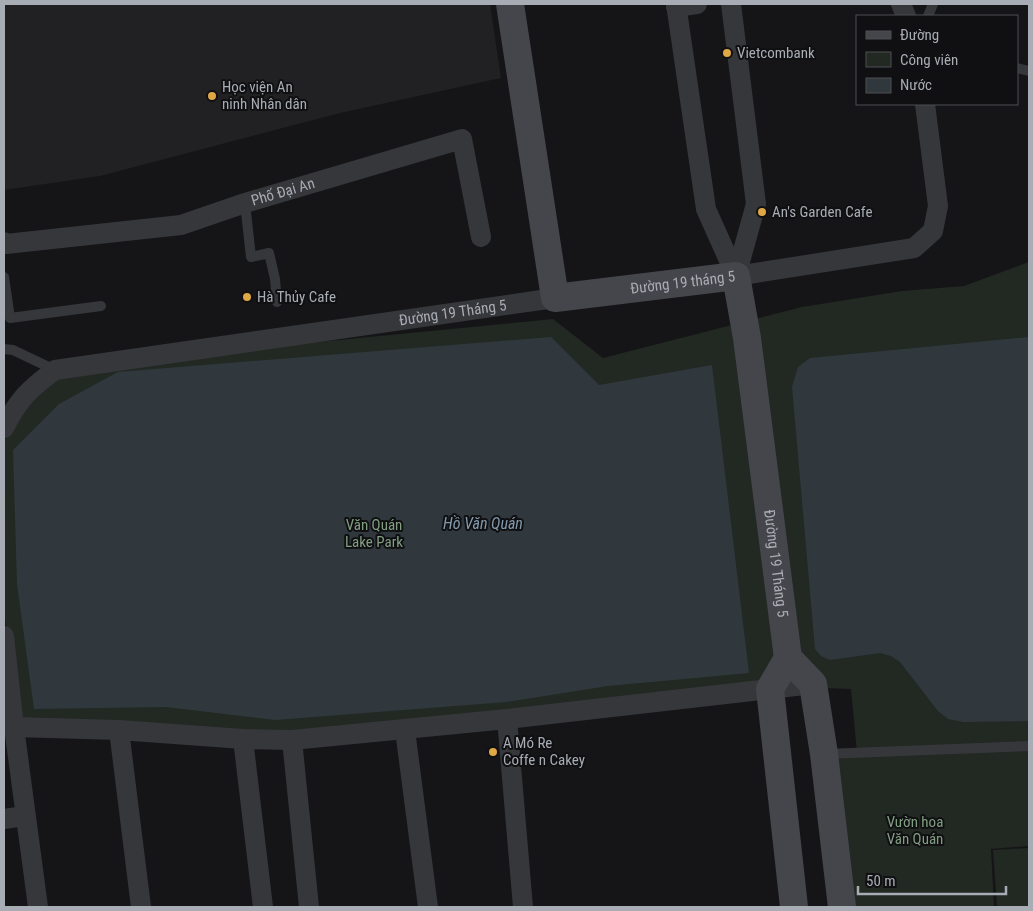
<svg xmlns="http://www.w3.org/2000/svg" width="1033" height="911" font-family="'Roboto Condensed',sans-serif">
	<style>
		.built { fill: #212123 }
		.green { fill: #222822 }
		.water { fill: #30383e }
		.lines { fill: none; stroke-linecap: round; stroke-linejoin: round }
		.lane { stroke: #36373b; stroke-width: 10 }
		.street { stroke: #36373b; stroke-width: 20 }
		.secondary { stroke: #45464b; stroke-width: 28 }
		.poi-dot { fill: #dfa845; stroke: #101012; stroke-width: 2 }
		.labels { text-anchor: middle; stroke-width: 4; stroke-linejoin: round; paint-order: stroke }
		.poi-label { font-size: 15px; fill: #a8acb5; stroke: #101012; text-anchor: start }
		.street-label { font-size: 15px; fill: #a8acb5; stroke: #101012 }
		.park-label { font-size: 15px; fill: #819e83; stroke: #101012 }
		.water-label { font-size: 16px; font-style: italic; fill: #839aad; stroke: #101012 }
	</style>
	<rect width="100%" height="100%" fill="#151517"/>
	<path class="built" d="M4,4h486l11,74 -161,35 -240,63 -96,14z"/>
	<g class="green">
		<path d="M1029,262v481l-172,10 -6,-64 -87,-3 -487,49 -261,-9 -12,-118v-166l13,-33 57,-43 479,-47 50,39 199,-51 100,-16 62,-5z"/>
		<path d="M1029,749v97l-38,3 3,58h-147l-19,-149z"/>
		<path d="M1029,848v59h-32l-4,-57z"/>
	</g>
	<g class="water">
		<path d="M551,337l48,48 113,-20 37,308 -141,13 -102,16 -231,18 -109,-13 -132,2 -17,-125 -4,-134 46,-46 59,-32z"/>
		<path d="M1029,337v384l-66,1 -15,-3 -10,-8 -38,-49 -9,-6 -11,-3 -50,7 -9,-4 -6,-7 -23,-262 6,-20 12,-9z"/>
	</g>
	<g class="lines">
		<g class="lane">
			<path d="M928,16l5,-12"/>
			<path d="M1017,68l12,3"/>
			<path d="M245,203l6,54 18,-4 6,26 2,23"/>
			<path d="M4,277l6,41 91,-12"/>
			<path d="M4,349l9,1 42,20"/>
			<path d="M825,754l204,-8"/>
		</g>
		<g class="street">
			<path d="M676,4l30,205 30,67"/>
			<path d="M731,4l25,200 -20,72"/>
			<path d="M901,4l5,12"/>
			<path d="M676,7l21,-3"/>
			<path id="s1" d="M4,242l2,2 175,-19 64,-22 217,-64 19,98"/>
			<path d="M736,276l178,-28 19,-17 5,-25 -13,-102"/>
			<path id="s2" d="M4,428c14,-28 25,-39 51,-58l500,-72"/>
			<path d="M4,636l10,91 24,180"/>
			<path d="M507,719l16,188"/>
			<path d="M14,727l105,3 124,9 49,1 215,-21 306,-35"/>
			<path d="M119,730l22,177"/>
			<path d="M405,730l23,177"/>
			<path d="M243,739l20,168"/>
			<path d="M292,740l17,167"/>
			<path d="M4,819l21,-3"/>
		</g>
		<g class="secondary">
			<path id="s3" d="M510,4l45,294 181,-22 11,62 41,320 25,26 11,70 18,153"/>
			<path d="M788,658l-18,31 24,218"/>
		</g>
	</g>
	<g class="poi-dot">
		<circle cx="727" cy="53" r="5"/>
		<circle cx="212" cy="96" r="5"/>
		<circle cx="762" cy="212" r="5"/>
		<circle cx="247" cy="297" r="5"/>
		<circle cx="493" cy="752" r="5"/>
	</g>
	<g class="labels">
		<g class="poi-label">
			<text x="737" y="58">Vietcombank</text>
			<text x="222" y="92">Học viện An<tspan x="222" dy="17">ninh Nhân dân</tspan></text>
			<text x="772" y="217">An's Garden Cafe</text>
			<text x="257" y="302">Hà Thủy Cafe</text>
			<text x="503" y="748">A Mó Re<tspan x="503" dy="17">Coffe n Cakey</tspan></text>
		</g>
		<g class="street-label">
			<text dy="5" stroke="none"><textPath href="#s1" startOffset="286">Phố Đại An</textPath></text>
			<text dy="5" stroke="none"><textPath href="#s3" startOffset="426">Đường 19 tháng 5</textPath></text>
			<text dy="5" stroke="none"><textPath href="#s2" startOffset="480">Đường 19 Tháng 5</textPath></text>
			<text dy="5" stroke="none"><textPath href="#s3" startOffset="770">Đường 19 Tháng 5</textPath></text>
		</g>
		<g class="park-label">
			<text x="374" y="530">Văn Quán<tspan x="374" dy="17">Lake Park</tspan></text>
			<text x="915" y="827">Vườn hoa<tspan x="915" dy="17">Văn Quán</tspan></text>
		</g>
		<g class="water-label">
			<text x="483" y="529">Hồ Văn Quán</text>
		</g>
	</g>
	<rect width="1033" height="911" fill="none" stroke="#a8acb5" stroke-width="10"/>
	<rect x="856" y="15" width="162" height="90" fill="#101012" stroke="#4d4e53"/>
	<rect x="866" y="31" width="25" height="8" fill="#45464b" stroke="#4d4e53"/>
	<text x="900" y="40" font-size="15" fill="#a8acb5">Đường</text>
	<rect x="866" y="52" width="25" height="15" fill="#222822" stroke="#4d4e53"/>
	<text x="900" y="65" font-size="15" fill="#a8acb5">Công viên</text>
	<rect x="866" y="78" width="25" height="15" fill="#30383e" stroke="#4d4e53"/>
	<text x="900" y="90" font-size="15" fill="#a8acb5">Nước</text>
	<path d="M858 886v8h148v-8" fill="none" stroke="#a8acb5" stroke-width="2.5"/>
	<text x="866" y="886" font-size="15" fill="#a8acb5" stroke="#101012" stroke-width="4" paint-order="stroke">50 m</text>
</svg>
